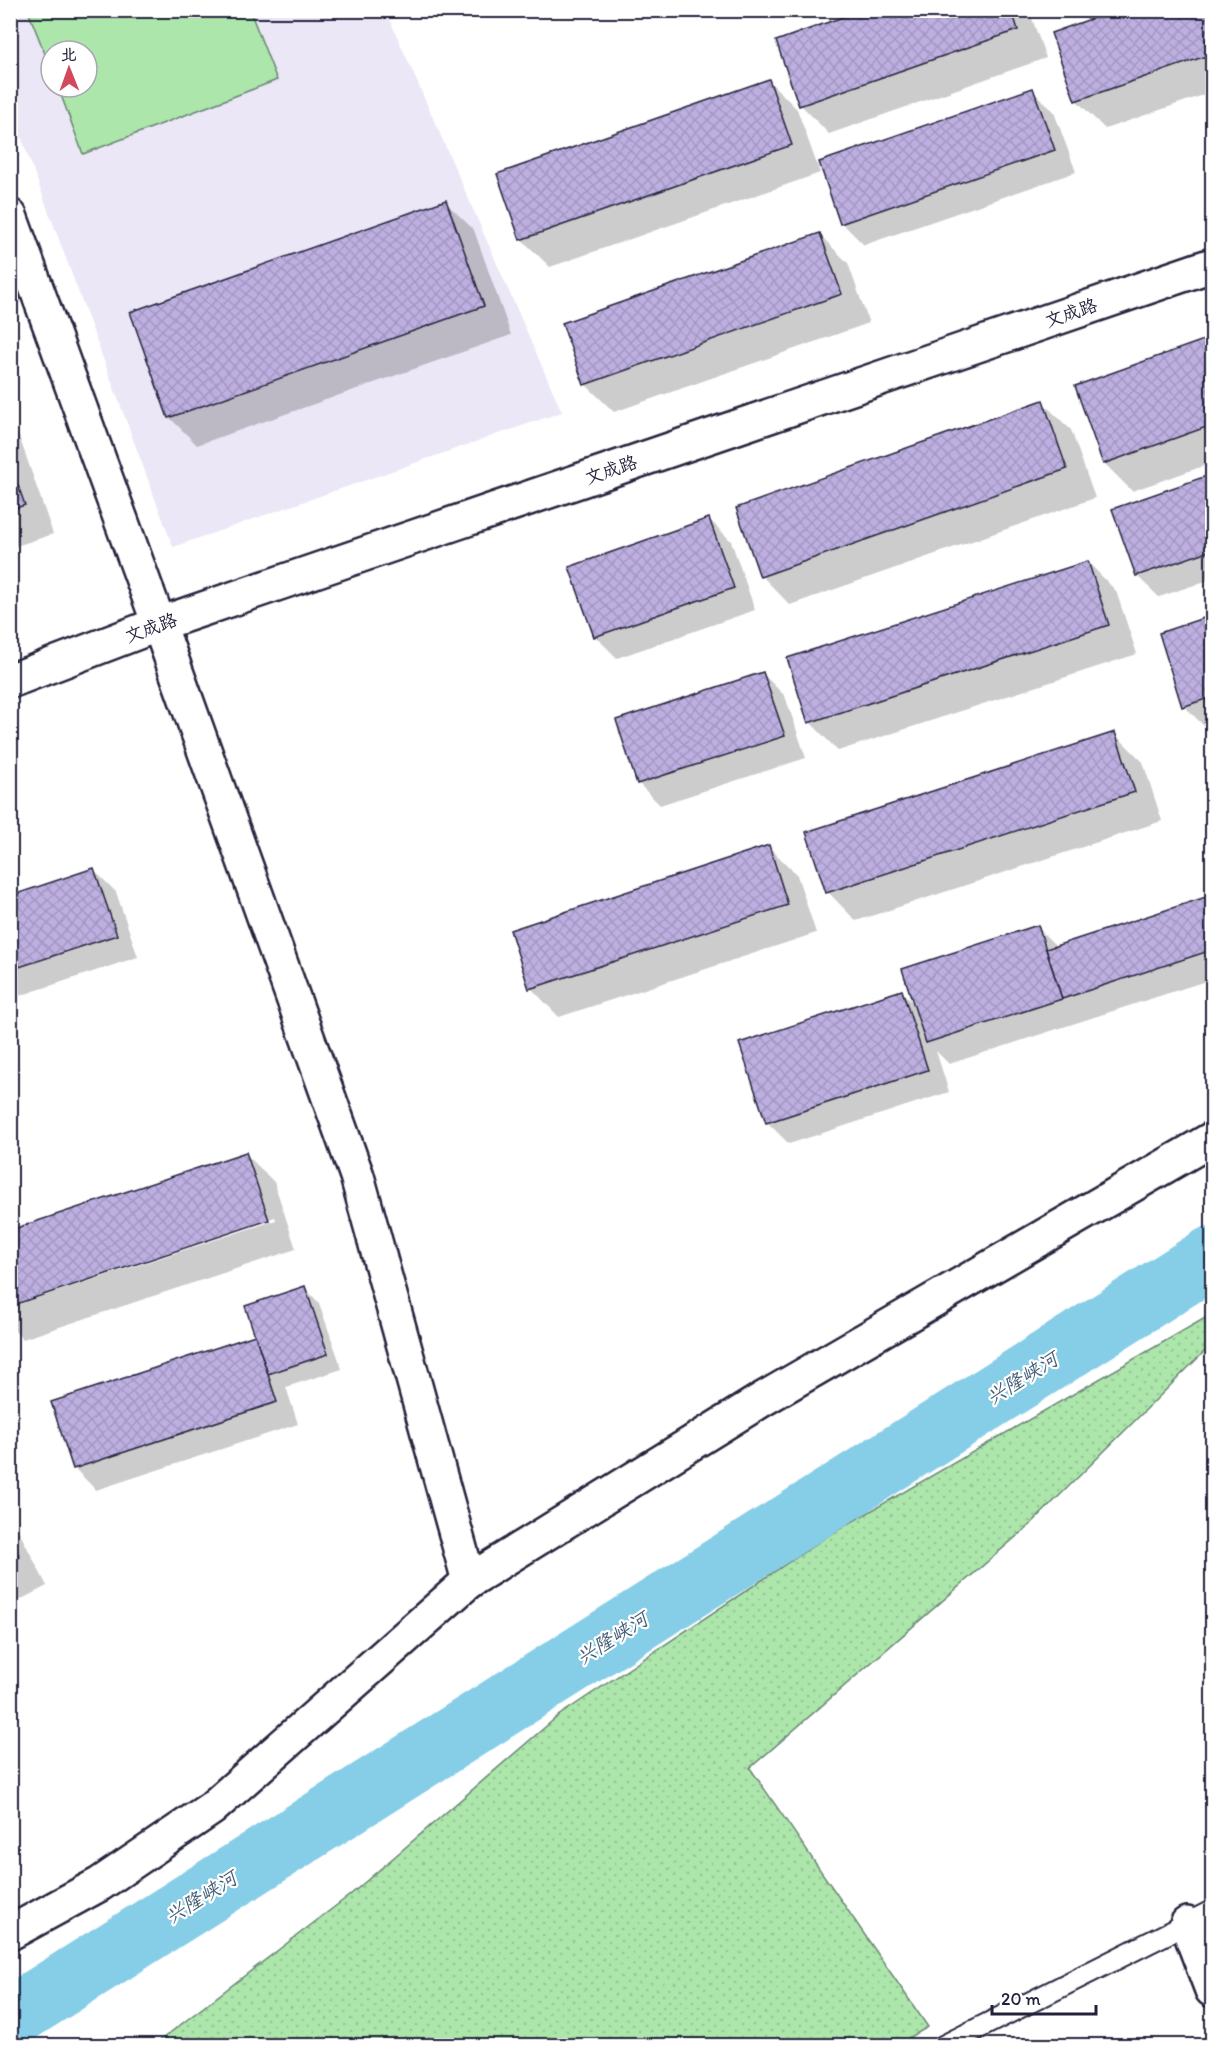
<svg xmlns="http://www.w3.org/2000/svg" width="1223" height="2056" font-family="Itim,'LXGW WenKai TC',sans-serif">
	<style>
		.built { fill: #ebe7f6; fill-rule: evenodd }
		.grass { fill: url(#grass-dots); stroke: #678473; stroke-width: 1.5 }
		.pitch { fill: #ace6ab; stroke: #678473; stroke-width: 1.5 }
		.shadow { fill: #0003 }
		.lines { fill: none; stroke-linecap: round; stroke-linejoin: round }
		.river { stroke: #86cde7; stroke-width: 62 }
		.building { fill: url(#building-cross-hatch); stroke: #22223b; stroke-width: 1.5 }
		.lane-casing { stroke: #22223b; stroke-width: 24 }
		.street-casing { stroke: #22223b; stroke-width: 38 }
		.secondary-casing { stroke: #22223b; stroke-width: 38 }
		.lane { stroke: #fff; stroke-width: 20 }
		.street { stroke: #fff; stroke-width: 33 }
		.secondary { stroke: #fff; stroke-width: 33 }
		.labels { text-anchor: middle; stroke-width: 4.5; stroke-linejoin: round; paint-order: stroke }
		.street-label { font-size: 18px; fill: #22223b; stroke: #fff }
		.water-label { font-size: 20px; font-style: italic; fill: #455e77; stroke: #fff }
	</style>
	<defs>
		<pattern id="grass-dots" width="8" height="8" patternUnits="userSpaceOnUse" patternTransform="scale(1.5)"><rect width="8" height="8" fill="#ace6ab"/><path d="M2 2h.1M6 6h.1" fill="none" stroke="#94c594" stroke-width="1.8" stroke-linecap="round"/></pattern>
		<pattern id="building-cross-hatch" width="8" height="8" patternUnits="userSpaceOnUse" patternTransform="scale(1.5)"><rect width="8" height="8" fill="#bdafe0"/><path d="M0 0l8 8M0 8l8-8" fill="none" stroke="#a296c1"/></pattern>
	</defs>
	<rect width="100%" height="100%" fill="#fff"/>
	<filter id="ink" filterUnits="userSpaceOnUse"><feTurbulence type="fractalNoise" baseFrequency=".0167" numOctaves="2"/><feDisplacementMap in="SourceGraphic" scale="12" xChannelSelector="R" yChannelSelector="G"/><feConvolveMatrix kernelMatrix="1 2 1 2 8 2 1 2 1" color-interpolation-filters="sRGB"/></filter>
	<g filter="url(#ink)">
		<path class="built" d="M11,11h375l176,401 -389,135 -162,-437zM51,51h36v36h-36z"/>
		<path class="grass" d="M1212,1314v30l-180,179 -282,245 178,259 -33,19 -741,-1 196,-150 208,-179 273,-182z"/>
		<path class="pitch" d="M28,11h222l27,69 -194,74 -25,-67h29v-36h-36v18z"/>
		<g class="shadow">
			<path d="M867,10h162l17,48 -217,76 -28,-29 -23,-64z"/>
			<path d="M1120,10h92v82l-107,37 -28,-28 -24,-67z"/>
			<path d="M769,81l28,28 23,64 -270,94 -29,-28z"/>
			<path d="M1032,90l22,22 22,60 -212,73 -22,-22z"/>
			<path d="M445,202l29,28 37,105 -314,110 -28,-28z"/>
			<path d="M820,235l28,28 21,60 -255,89 -29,-28z"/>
			<path d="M1212,339v124l-80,28 -28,-28 -27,-76z"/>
			<path d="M1042,402l29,28 24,68 -305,107 -28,-29z"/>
			<path d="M10,428l9,8 34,98 -43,14z"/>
			<path d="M1212,475v104l-53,18 -22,-21 -23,-66z"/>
			<path d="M709,519l22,22 24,69 -138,48 -22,-22z"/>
			<path d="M1088,562l28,29 21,63 -299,97 -28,-29z"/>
			<path d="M1212,617v117l-28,-28 -24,-72z"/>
			<path d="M763,674l22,22 21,62 -146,47 -22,-22z"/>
			<path d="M1114,733l29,29 19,59 -306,100 -28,-29z"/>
			<path d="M769,847l28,28 19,58 -257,84 -28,-29z"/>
			<path d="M94,870l22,22 22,65 -128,42v-102z"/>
			<path d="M1212,896v83l-263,85 -13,-13 13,41 -160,52 -22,-22 135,-130 13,13 122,-78 20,20z"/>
			<path d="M246,1154l28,28 22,67 -273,90 -13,-12v-20l266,-87 -1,-3 -265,87z"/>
			<path d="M305,1288l14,15 23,66 -56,18 12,37 -202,66 -22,-22 182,-132z"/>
			<path d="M10,1514l37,72 -37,19z"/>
		</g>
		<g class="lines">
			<path class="river" d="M10,2018l1202,-761"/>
		</g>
		<g class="building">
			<path d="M862,10h150l6,20 -219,76 -23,-65z"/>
			<path d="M1116,10h96v44l-137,47 -24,-68z"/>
			<path d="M769,79l23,66 -272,95 -23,-66z"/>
			<path d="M1033,88l22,62 -215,74 -21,-62z"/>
			<path d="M446,200l38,106 -316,112 -38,-106z"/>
			<path d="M820,233l22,61 -258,91 -22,-62z"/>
			<path d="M1212,337v88l-109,39 -28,-78z"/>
			<path d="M1043,400l24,69 -307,108 -24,-69z"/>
			<path d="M10,463l15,42 -15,5z"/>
			<path d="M1212,474v76l-76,26 -24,-67z"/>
			<path d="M709,518l25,70 -140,49 -25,-70z"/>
			<path d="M1088,561l21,64 -301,98 -21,-65z"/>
			<path d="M1212,615v82l-30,10 -23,-74z"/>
			<path d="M763,672l22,64 -148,48 -21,-64z"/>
			<path d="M1115,732l20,60 -309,101 -20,-61z"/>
			<path d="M769,845l19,60 -259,84 -19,-59z"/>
			<path d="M94,868l23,67 -107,35v-74z"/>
			<path d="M1212,895v55l-150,49 -16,-50z"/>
			<path d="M1038,925l24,74 -136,44 -24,-74z"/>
			<path d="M902,990l26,80 -162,53 -27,-80z"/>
			<path d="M246,1152l23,68 -259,86v-76z"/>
			<path d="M305,1286l23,68 -60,20 -23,-68z"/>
			<path d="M255,1335l22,67 -204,67 -22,-67z"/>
			<path d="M10,1539l10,18 -10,5z"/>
		</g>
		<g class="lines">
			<defs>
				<path id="lane" d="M943,2046l269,-135"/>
				<g id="street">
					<path d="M159,624l198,552 112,405"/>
					<path d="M1187,1924l25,66"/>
				</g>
				<g id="secondary">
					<path d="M10,216l149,408"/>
					<path d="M10,681l149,-57 1053,-359"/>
					<path d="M10,1933l90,-49 112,-76 257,-227 294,-182 449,-260"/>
				</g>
			</defs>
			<use href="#lane" class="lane-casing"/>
			<use href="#street" class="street-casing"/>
			<use href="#secondary" class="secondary-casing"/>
			<use href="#lane" class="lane"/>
			<use href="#street" class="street"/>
			<use href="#secondary" class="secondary"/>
		</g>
	</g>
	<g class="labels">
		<g class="street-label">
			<text transform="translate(1071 313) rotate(-19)" y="6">文成路</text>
			<text transform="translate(611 470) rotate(-19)" y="6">文成路</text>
			<text transform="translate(151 628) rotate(-20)" y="6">文成路</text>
		</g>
		<g class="water-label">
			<text transform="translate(1022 1378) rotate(-32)" y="7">兴隆峡河</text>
			<text transform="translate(612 1638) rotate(-32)" y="7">兴隆峡河</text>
			<text transform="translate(201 1897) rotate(-32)" y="7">兴隆峡河</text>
		</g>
	</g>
	<rect width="1223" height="2056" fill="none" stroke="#fff" stroke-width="36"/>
	<rect x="18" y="18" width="1187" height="2020" fill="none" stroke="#22223b" stroke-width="2" filter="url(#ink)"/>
	<g transform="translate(69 69) rotate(359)"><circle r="28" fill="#ffffff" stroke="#a7a7b1" stroke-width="1.5"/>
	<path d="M0-4.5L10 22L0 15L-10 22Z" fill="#d1495b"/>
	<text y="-9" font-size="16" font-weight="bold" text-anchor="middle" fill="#22223b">北</text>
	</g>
	<path d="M992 2005v9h104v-9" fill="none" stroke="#22223b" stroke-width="3"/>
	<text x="1001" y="2005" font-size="18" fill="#22223b" stroke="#ffffff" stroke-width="4.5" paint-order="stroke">20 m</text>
</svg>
